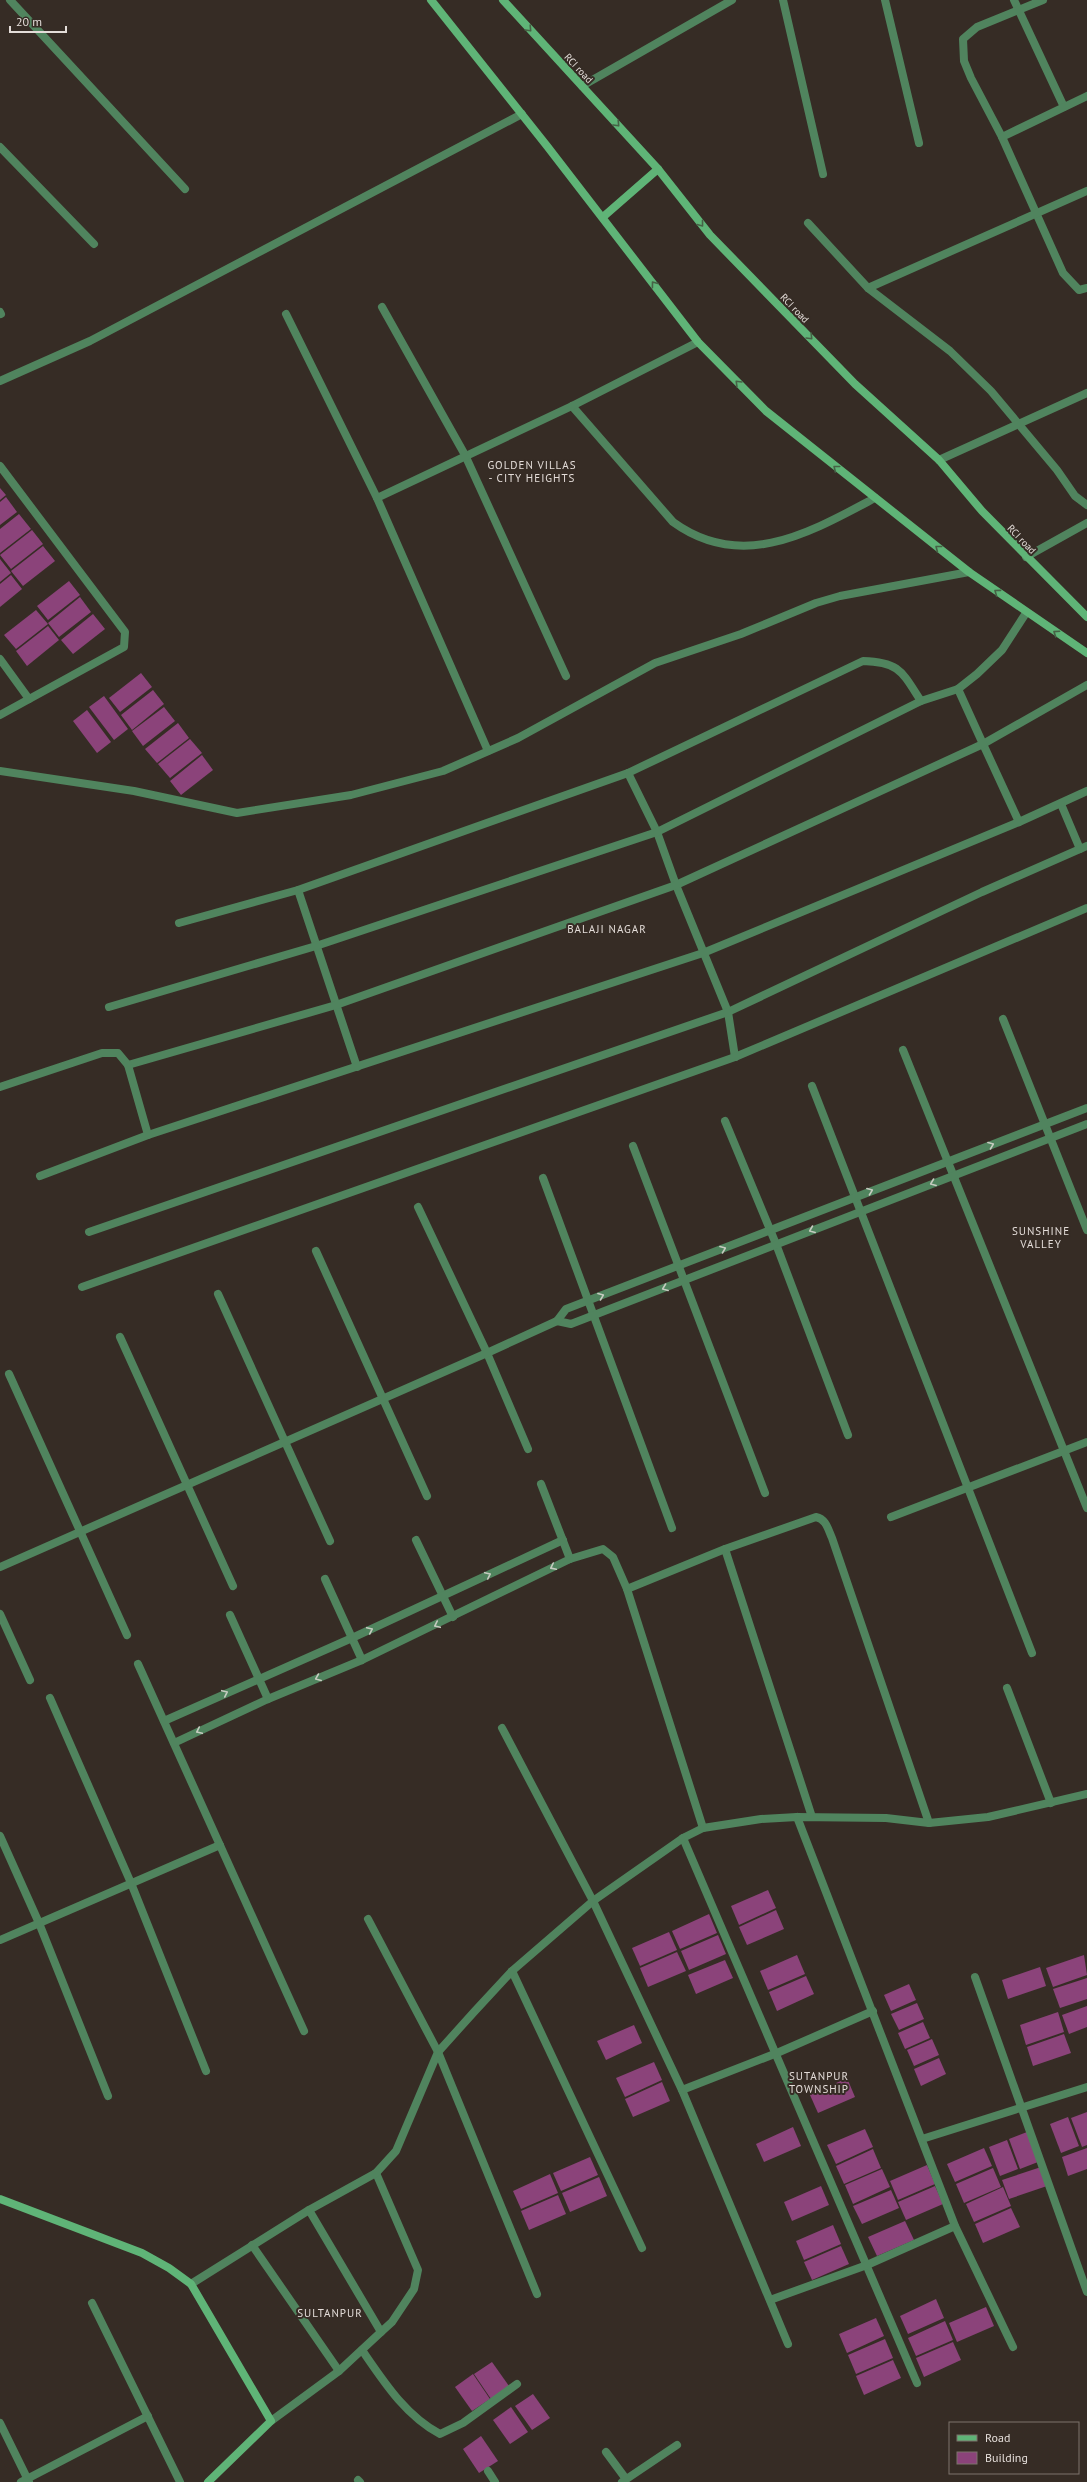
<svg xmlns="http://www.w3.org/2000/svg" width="1087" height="2482" font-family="'PT Sans',sans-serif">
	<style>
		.building { fill: #8b437a }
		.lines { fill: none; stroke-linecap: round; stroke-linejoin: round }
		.lane { stroke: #50845e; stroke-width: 8 }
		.street { stroke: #50845e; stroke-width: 8 }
		.secondary { stroke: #5fb477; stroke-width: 8 }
		.oneway { stroke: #466246 }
		.oneway2 { stroke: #c6cbc0 }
		.labels { text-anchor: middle; stroke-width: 4; stroke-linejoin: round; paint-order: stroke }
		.street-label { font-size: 10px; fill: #e4ddd9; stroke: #362c25 }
		.neighbourhood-label { font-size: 11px; letter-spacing: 1px; fill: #e4ddd9; stroke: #362c25 }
	</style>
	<rect width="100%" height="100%" fill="#362c25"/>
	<g class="building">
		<path d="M0,488l6,7 -6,5z"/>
		<path d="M6,497l11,15 -17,13v-23z"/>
		<path d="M19,514l12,15 -31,24v-24z"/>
		<path d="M32,530l11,14 -32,25 -11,-14z"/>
		<path d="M43,546l12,15 -32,25 -12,-15z"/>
		<path d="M0,559l11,14 -11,9z"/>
		<path d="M11,575l11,14 -22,18v-23z"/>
		<path d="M69,581l11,14 -32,25 -11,-14z"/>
		<path d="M80,597l11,15 -32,25 -11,-14z"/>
		<path d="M36,610l12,14 -32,25 -12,-14z"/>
		<path d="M93,614l12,15 -32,25 -12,-14z"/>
		<path d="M48,626l11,14 -32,26 -11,-15z"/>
		<path d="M141,673l11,14 -32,25 -11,-14z"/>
		<path d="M153,690l11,14 -32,26 -11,-15z"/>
		<path d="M104,696l24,33 -14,11 -25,-33z"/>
		<path d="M164,707l11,14 -32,25 -11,-15z"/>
		<path d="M87,710l24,32 -14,11 -24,-32z"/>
		<path d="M178,723l11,15 -32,25 -12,-14z"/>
		<path d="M190,739l12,14 -32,25 -12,-14z"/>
		<path d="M202,755l11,15 -32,25 -11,-14z"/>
		<path d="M768,1890l8,18 -37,17 -8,-19z"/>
		<path d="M776,1910l8,19 -37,16 -8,-18z"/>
		<path d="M709,1914l8,19 -37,16 -8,-18z"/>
		<path d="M669,1932l8,18 -37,16 -8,-18z"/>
		<path d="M718,1935l8,19 -37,16 -8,-19z"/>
		<path d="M677,1952l9,19 -38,16 -8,-19z"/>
		<path d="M797,1955l8,19 -37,16 -8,-19z"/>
		<path d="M1084,1955l3,20 -34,12 -7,-19z"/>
		<path d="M725,1960l8,18 -37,16 -8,-19z"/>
		<path d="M1040,1967l6,19 -38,13 -6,-19z"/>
		<path d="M806,1976l8,18 -37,17 -8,-19z"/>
		<path d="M1087,1978v21l-27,9 -7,-19z"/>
		<path d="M909,1984l7,16 -25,11 -7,-16z"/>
		<path d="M917,2003l7,16 -25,11 -8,-16z"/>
		<path d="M1087,2006v21l-18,7 -7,-19z"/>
		<path d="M1058,2012l6,20 -38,13 -6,-20z"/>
		<path d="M923,2022l7,16 -25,11 -7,-16z"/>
		<path d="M634,2025l8,18 -36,17 -9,-19z"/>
		<path d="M1064,2034l7,19 -38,13 -6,-19z"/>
		<path d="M932,2039l7,16 -25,11 -7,-16z"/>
		<path d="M939,2058l7,16 -25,12 -7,-17z"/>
		<path d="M654,2062l8,18 -37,17 -9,-19z"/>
		<path d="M847,2078l8,19 -37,16 -8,-18z"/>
		<path d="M662,2082l8,19 -37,16 -8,-18z"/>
		<path d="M1087,2112v33l-5,2 -11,-29z"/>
		<path d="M1068,2117l11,29 -18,7 -11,-29z"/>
		<path d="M793,2127l8,19 -37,16 -8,-18z"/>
		<path d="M865,2129l8,18 -37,17 -9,-19z"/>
		<path d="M1027,2132l11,30 -18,7 -11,-30z"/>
		<path d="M1007,2140l11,29 -18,7 -11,-29z"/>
		<path d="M984,2148l8,18 -37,16 -8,-18z"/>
		<path d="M1087,2148v21l-19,7 -6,-19z"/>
		<path d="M873,2149l8,19 -37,16 -8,-18z"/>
		<path d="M590,2157l8,18 -37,16 -8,-18z"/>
		<path d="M927,2165l8,19 -37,16 -8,-19z"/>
		<path d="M1041,2167l6,19 -38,13 -7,-19z"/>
		<path d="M993,2168l8,19 -37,16 -8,-19z"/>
		<path d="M882,2169l8,18 -37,17 -8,-19z"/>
		<path d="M550,2174l8,19 -37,16 -8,-18z"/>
		<path d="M599,2177l8,19 -37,16 -8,-19z"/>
		<path d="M821,2186l8,19 -37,16 -8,-19z"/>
		<path d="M935,2186l8,18 -37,16 -8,-18z"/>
		<path d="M1003,2187l8,19 -37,16 -8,-18z"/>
		<path d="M891,2190l8,18 -37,16 -9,-18z"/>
		<path d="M558,2195l8,19 -37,16 -8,-19z"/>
		<path d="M1011,2208l9,19 -37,16 -8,-19z"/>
		<path d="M905,2221l9,19 -37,16 -9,-19z"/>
		<path d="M833,2225l8,19 -37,16 -8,-19z"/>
		<path d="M841,2246l8,18 -37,16 -8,-18z"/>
		<path d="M936,2299l8,19 -36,16 -8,-18z"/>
		<path d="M986,2307l8,19 -37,16 -8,-19z"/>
		<path d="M876,2318l8,18 -37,17 -8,-19z"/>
		<path d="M945,2321l8,19 -37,16 -8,-18z"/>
		<path d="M885,2339l8,19 -37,16 -8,-19z"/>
		<path d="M953,2342l8,18 -37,17 -8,-19z"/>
		<path d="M893,2360l8,18 -37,17 -8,-19z"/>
		<path d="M492,2362l17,24 -18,13 -17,-25z"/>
		<path d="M473,2374l17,25 -18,12 -17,-24z"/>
		<path d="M533,2394l17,24 -18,12 -17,-24z"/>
		<path d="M511,2407l17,25 -18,12 -17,-24z"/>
		<path d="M481,2436l17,25 -19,12 -16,-24z"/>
	</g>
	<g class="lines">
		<g class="lane">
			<path d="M10,0l175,189"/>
			<path d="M0,147l94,97"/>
			<path d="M0,312l1,2"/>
		</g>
		<g class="street">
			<path d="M783,0l40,174"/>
			<path d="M885,0l34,143"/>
			<path d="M1014,0l50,107"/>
			<path d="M1043,0l-66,27 -14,12 1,22 7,17 31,59 61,136 16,17 8,-2"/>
			<path d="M582,86l150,-86"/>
			<path d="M1002,137l85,-41"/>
			<path d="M808,223l60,65 82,63 41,40 66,79 18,26 12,9"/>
			<path d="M868,288l219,-97"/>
			<path d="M382,307l83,148 101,221"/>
			<path d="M286,314l91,184 111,253"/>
			<path d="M0,381l90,-40 432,-227"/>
			<path d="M572,406l101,116c69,50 136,11 202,-24"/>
			<path d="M939,460l148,-67"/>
			<path d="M0,466l125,166 -1,15 -124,68"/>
			<path d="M377,498l195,-92 126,-64"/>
			<path d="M1026,557l61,-34"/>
			<path d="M0,659l29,40"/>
			<path d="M0,771l134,20 103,22 114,-18 92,-24 75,-33 137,-75 86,-29 75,-31 24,-7 129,-24"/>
			<path d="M628,773l29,59 19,53 52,127 7,45"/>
			<path d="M1061,804l19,45"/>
			<path d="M1019,822l-36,-78 104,-59"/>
			<path d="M298,890l59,177"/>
			<path d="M179,923l119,-33 330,-117 235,-112c37,1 39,11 58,40"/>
			<path d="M109,1007l207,-61 341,-114 264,-131 37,-12 19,-15 25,-24 24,-37"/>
			<path d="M1003,1019l84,211"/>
			<path d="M903,1050l184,458"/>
			<path d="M128,1065l208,-60 340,-120 307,-141 -25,-55"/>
			<path d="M812,1086l220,567"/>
			<path d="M0,1087l102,-34h16l10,12 20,70"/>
			<path d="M725,1121l51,123 72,191"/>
			<path d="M633,1146l132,347"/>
			<path d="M40,1176l108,-41 555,-182 316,-131 68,-31"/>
			<path d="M543,1178l129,350"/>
			<path d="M418,1207l69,146 41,96"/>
			<path d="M89,1232l639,-220 254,-120 105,-46"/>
			<path d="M316,1251l111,245"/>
			<path d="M82,1287l653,-230 352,-149"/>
			<path d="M218,1294l112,247"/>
			<path d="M557,1321l14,3 516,-200"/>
			<path d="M120,1337l113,249"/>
			<path d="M9,1374l118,261"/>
			<path d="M541,1484l29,75"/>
			<path d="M891,1517l196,-75"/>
			<path d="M416,1540l37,77"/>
			<path d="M725,1549l87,268"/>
			<path d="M0,1567l487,-214 70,-32 9,-12 521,-201"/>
			<path d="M325,1579l37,81"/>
			<path d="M627,1589l98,-40 91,-32c10,2 12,12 16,21l97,285"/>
			<path d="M0,1614l30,66"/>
			<path d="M230,1615l38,84"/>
			<path d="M138,1664l166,367"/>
			<path d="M1007,1688l44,115"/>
			<path d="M50,1698l81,185 75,188"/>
			<path d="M164,1721l188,-83 211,-98"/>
			<path d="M502,1728l91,173 89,189 106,254"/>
			<path d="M174,1743l94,-44 94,-39 208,-101 33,-10 10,8 14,32 76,239"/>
			<path d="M797,1817l158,409 58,121"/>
			<path d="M0,1836l39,87 69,173"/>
			<path d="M683,1838l234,545"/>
			<path d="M368,1919l70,133 99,242"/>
			<path d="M0,1940l220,-95"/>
			<path d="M512,1971l130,277"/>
			<path d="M975,1977l112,315"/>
			<path d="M682,2090l95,-37 96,-42"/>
			<path d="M922,2139l165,-52"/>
			<path d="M376,2173l42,97 -4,19 -22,33 -11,10"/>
			<path d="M252,2245l87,126"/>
			<path d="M191,2284l118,-74 67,-37 20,-22 42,-99 36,-40 38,-41 81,-70 90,-63 20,-10 58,-9 36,-2 89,1 43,5 59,-6 99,-23"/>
			<path d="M770,2300l97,-35 88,-39"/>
			<path d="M92,2303l88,179"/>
			<path d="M362,2350c22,32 43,65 78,84l23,-11 54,-39"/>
			<path d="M271,2421l68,-50 42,-39 -72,-122"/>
			<path d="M0,2423l29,59"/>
			<path d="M606,2452l20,27"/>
			<path d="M488,2471l7,11"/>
			<path d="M358,2480l2,2"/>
			<path d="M21,2482l127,-66"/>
			<path d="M622,2482l55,-37"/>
		</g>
		<g class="secondary">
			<path d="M431,0l116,146 151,196 68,69 203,161 118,81"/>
			<path d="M503,0l155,169 52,66 145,149 84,76 43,51 105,106"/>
			<path d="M603,217l55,-48"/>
			<path d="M0,2199l142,54 27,15 22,16 80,137 -63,61"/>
		</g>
	</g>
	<defs><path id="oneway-chevron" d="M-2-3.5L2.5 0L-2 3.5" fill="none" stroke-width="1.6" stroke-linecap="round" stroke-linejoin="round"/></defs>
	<g class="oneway">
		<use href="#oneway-chevron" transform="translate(529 29) rotate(47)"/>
		<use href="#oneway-chevron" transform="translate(617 124) rotate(47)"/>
		<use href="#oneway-chevron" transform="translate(701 224) rotate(52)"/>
		<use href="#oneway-chevron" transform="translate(654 284) rotate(-127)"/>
		<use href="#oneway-chevron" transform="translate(810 337) rotate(46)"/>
		<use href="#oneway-chevron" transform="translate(738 383) rotate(-135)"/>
		<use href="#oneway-chevron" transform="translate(836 468) rotate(-141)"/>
		<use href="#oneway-chevron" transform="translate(938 548) rotate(-142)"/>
		<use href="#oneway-chevron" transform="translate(997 592) rotate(-144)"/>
		<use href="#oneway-chevron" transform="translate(1056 633) rotate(-146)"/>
	</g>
	<g class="oneway2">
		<use href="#oneway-chevron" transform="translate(991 1145) rotate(-21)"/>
		<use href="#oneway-chevron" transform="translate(933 1183) rotate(159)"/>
		<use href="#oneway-chevron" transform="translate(870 1191) rotate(-21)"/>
		<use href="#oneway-chevron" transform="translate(812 1230) rotate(158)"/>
		<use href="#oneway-chevron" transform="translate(723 1249) rotate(-21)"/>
		<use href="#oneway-chevron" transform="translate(665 1288) rotate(159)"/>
		<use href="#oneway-chevron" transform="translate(601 1296) rotate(-21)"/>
		<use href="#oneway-chevron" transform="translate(553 1567) rotate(154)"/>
		<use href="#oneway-chevron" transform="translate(488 1575) rotate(-25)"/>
		<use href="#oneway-chevron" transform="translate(437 1625) rotate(155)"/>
		<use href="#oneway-chevron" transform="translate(370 1630) rotate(-25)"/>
		<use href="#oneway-chevron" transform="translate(318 1678) rotate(157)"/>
		<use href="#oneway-chevron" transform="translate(225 1693) rotate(-25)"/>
		<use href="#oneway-chevron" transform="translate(199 1731) rotate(155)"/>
	</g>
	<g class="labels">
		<g class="street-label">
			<text transform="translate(579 68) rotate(47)" y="4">RCI road</text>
			<text transform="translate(795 308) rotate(46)" y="4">RCI road</text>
			<text transform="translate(1022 539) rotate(46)" y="4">RCI road</text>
		</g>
		<g class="neighbourhood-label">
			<text x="532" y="469">GOLDEN VILLAS<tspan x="532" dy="13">- CITY HEIGHTS</tspan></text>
			<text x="607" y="933">BALAJI NAGAR</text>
			<text x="1041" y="1235">SUNSHINE<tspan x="1041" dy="13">VALLEY</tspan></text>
			<text x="819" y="2080">SUTANPUR<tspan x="819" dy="13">TOWNSHIP</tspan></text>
			<text x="330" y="2317">SULTANPUR</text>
		</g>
	</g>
	<rect x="949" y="2422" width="130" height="52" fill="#362c25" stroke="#7c736d"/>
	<rect x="957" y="2435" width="20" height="6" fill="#5fb477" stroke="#7c736d"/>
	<text x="985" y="2442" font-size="12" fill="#e4ddd9">Road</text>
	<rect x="957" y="2452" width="20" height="12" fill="#8b437a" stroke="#7c736d"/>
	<text x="985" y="2462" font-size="12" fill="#e4ddd9">Building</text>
	<path d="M10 26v6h56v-6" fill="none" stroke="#e4ddd9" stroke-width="2"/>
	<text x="16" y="26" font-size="12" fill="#e4ddd9" stroke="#362c25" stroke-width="3" paint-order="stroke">20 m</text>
</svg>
